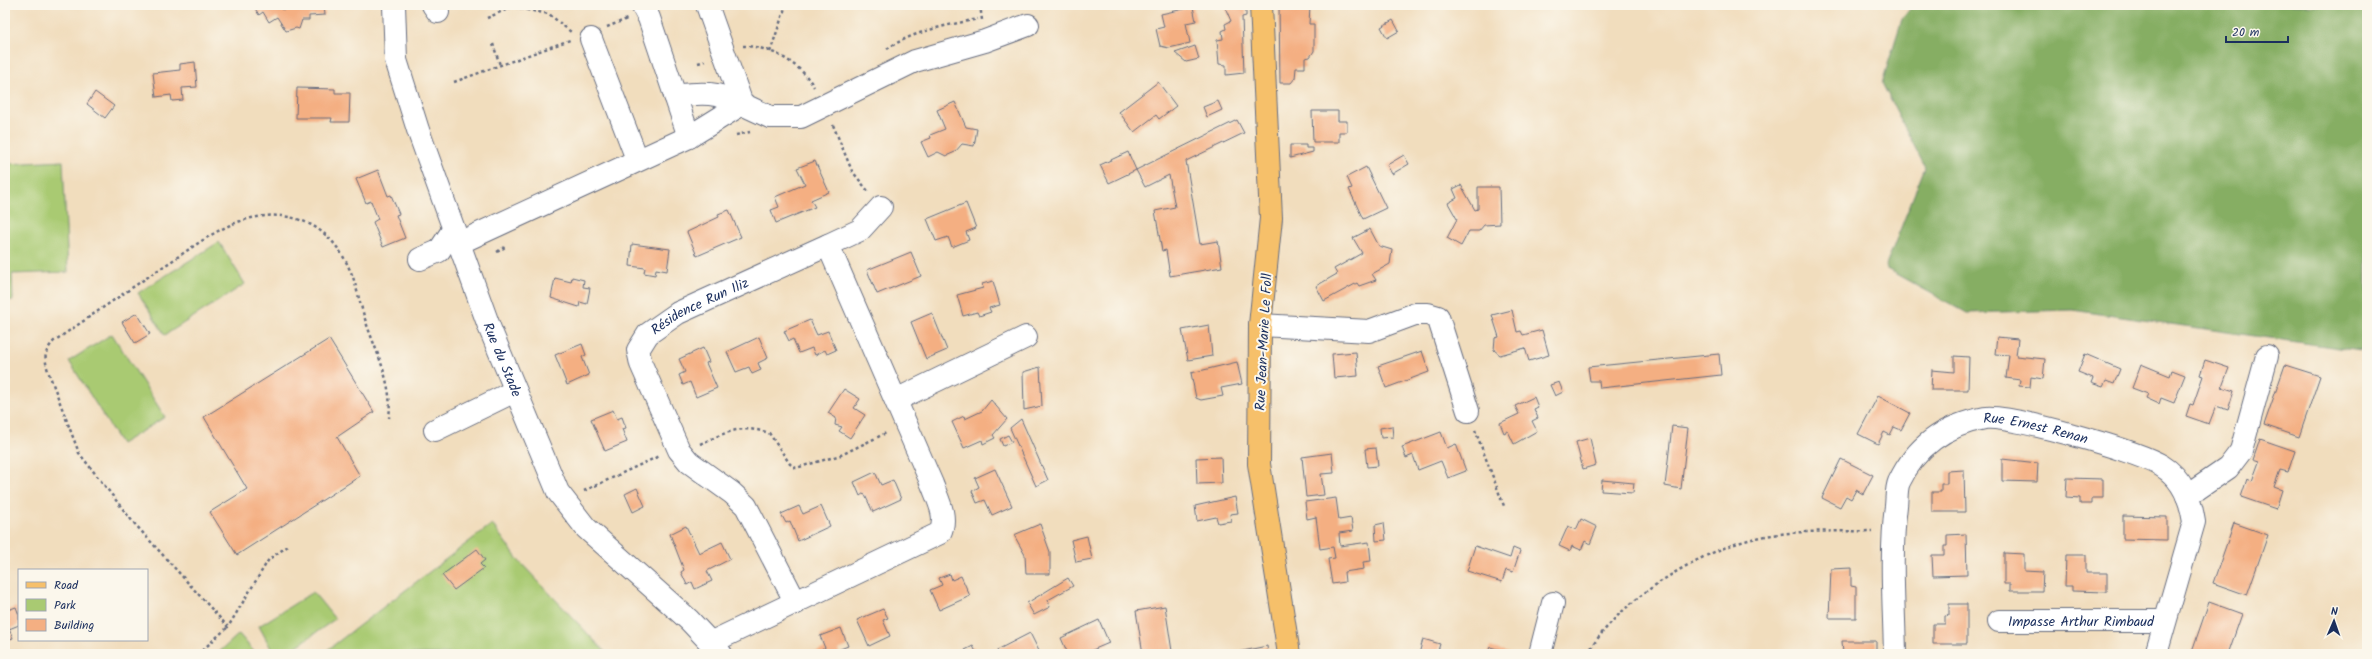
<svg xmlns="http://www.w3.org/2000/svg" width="2372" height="659" font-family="Kalam,sans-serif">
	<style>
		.green { fill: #a9ca72; stroke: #627c68 }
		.forest { fill: #86ae64; stroke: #506e61 }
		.building { fill: #f4af82 }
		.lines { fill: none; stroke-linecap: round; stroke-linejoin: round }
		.minor-casing { stroke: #666c7f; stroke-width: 24 }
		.major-casing { stroke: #666c7f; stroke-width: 24 }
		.path { stroke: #666c7f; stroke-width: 2.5; stroke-dasharray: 3 3; stroke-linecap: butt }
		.minor { stroke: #fff; stroke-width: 22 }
		.major { stroke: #f6c06b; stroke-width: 22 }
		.labels { text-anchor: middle; stroke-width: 4; stroke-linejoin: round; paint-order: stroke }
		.street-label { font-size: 14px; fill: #1b2f5e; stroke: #fbf7ec }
	</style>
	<rect width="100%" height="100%" fill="#fbf7ec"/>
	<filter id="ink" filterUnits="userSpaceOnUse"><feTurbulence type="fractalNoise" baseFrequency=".025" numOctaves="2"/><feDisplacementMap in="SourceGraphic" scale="8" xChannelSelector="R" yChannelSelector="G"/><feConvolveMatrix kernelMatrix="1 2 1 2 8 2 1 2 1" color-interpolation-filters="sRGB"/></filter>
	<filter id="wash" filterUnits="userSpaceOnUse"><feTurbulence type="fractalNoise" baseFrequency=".012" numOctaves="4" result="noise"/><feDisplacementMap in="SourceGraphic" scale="16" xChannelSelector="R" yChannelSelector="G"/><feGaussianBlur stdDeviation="0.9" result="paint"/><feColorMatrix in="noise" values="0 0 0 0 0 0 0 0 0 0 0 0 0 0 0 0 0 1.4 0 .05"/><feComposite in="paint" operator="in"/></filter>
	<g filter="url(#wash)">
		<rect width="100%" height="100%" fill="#f1ddbd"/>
		<g class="green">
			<path d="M63,161l5,111 -56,2 1,26 -8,1 2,-137z"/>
			<path d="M219,242l26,42 -80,51 -27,-42z"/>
			<path d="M112,334l53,83 -44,27 -52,-83z"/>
			<path d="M492,524l27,37 88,93h-285z"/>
			<path d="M313,592l22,27 -49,35h-12l-15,-28z"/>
			<path d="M239,634l17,20h-39z"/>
		</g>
		<path class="forest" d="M1913,5h454v347l-295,-42 -105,3 -82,-45 40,-101 -43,-84 20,-64z"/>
		<g id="blocks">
			<g class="building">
				<path d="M253,5h27l3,5 7,-5h34l1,10 -16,1v4h-7l-3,9 -3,-1 -10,3 -9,-14 -8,5 -6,-10 -4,3z"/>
				<path d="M1224,5h22v11l-4,1 2,56 -18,2v-10l-7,-1 -2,-24 6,-1 -1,-8 4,-2 -1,-5 6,-3z"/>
				<path d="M1279,5h31l-1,19h5v27l-4,6 -5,1v10h-9l-1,10 -4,5h-11z"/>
				<path d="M1193,7l3,14 -10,2 4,20 -21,5 -9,-2 -4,-17 8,-2 -3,-13z"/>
				<path d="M1393,20l6,11 -12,7 -6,-11z"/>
				<path d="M1195,46l4,13 -13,3 -11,-9z"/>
				<path d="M195,62l2,25 -15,1 1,12 -11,1 -1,-6 -15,2 -3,-24 27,-3v-6z"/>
				<path d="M1158,82l18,24 -17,13 -3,-4 -22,17 -15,-20z"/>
				<path d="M297,88l38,1v4h15l-1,29h-18l1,-4h-36z"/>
				<path d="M95,92l19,14 -9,12 -18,-14z"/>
				<path d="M1218,101l4,9 -15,7 -4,-10z"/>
				<path d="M955,102l11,25 11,2 -3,17 -12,-2 -7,8 -9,4 -8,-4 -10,5 -7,-15 10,-4 -1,-3 15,-6 -8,-19z"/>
				<path d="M1312,111h26v10h9v11h-8v10h-26z"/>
				<path d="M1237,120l7,13 -58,28 14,83 18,-3 4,26 -52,9 -4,-26 -4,1 -7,-40 20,-4 -6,-32 -24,12 -9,-17z"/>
				<path d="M1290,145h16v3h7v4l-23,6z"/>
				<path d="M1128,152l8,18 -27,13 -9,-18z"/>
				<path d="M1404,155l5,9 -17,10 -5,-9z"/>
				<path d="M815,161l14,31 -18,8 4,7 -39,16 -5,-13 8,-3 -4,-10 30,-13 -8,-16z"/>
				<path d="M1366,167l20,41 -23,11 -14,-30 3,-1 -5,-11z"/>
				<path d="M378,170l10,26 3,-1 8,19 -3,1 9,23 -22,9 -10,-25 5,-3 -7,-18 -5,2 -10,-24z"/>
				<path d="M1461,185l14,25 3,-1v-22h21l1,37 -16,1 -5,6h-10l-8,15 -14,-8 10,-19 -9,-16 9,-5 -4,-9z"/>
				<path d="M966,203l10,25 -10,4 3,8 -17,7 -4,-10 -12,4 -9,-22z"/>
				<path d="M729,210l12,27 -44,19 -10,-24 32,-15 -1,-3z"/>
				<path d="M1370,229l9,17 13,4 -2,14 -18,10 4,6 -17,6 -2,-3 -33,18 -8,-15 21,-12 -3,-5 28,-16 -9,-15z"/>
				<path d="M632,244l38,5 -3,22 -11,-2 -1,6 -11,-2 1,-5 -15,-2z"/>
				<path d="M911,252l10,24 -44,18 -10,-24z"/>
				<path d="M572,277l12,3 -1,7 7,1 -3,16 -7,-2 -1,5 -28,-9 4,-20 16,4z"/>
				<path d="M993,281l7,24 -11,3 2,4 -12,4 -2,-4 -14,4 -6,-21 26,-7 -1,-4z"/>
				<path d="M1512,310l5,22 4,-1 2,4 19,-5 7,25 -20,6 -4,-13 -25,7 -6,-5 1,-12 4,-1 -7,-22z"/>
				<path d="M137,313l13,21 -15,9 -13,-21z"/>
				<path d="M932,313l15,37 -21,9 -15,-37z"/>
				<path d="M810,320l7,15 11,-4 8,19 -9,4 -2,-4 -10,5 -3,-7 -13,5 -6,-14 -4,2 -5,-10z"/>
				<path d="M1209,325l3,31 -24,4 -6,-30z"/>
				<path d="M759,337l9,21 -10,5 3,7 -9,4 -3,-7 -13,5 -9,-20z"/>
				<path d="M1997,337l21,2 -2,17 29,3 -2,20 -12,-2 -1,10 -11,-1 1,-6 -14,-2 3,-23 -14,-1z"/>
				<path d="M329,339l45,73 -37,25 23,39 -123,79 -27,-43 37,-23 -43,-72z"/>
				<path d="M582,344l4,11 -4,2 7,18 -22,10 -12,-30z"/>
				<path d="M703,348l6,14 -3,1 11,25 -21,9 -6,-15 -7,3 -4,-10 6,-3 -6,-13z"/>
				<path d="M1422,351l7,21 -43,16 -8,-22z"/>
				<path d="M1356,352l2,24 -24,2 -2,-24z"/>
				<path d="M1719,354l2,21 -121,13 -1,-7h-9l-2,-14z"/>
				<path d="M2085,354l35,15 -6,15 -8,-3 -3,6 -12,-4 2,-5 -15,-6z"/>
				<path d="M1954,356l15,1 -1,33h-37l1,-20 22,2z"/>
				<path d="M2205,360l24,8 -7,19 12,4 -6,19 -12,-4 -7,18 -23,-8 4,-12 3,1 10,-29 -3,-1z"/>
				<path d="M1237,362l5,22 -21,4 2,8 -22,4 -5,-2 -5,-25z"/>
				<path d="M2141,364l29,12 2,-6 13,5 -11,28 -13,-5 -2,6 -13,-6 2,-4 -16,-6z"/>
				<path d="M2285,365l35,11 -21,61 -35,-12z"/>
				<path d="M1040,367l2,39 -18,4 -1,-38z"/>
				<path d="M1559,382l4,10 -8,4 -5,-11z"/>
				<path d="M844,389l16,10 -6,9 11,7 -15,23 -11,-7 3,-4 -7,-2 1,-7 -8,-5z"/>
				<path d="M1878,396l32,17 -9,17 -7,-3 -4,8 -6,-3 -6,12 -20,-10z"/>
				<path d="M1534,397l4,10 -4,2 4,9 -6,3 5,10 -23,13 -6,-13 -4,2 -4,-10 19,-9 -4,-8z"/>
				<path d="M991,400l16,19 -14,16 2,3 -12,6 -1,-4 -18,8 -12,-26 12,-6 1,3 17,-8z"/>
				<path d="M613,410l4,9 5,-2 4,11 -4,1 5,13 -22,9 -14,-32z"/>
				<path d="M1021,419l27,61 -12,6 -26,-58z"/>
				<path d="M1392,426l1,11 -12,1 -1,-10z"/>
				<path d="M1672,426l16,2 -7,61 -16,-3z"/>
				<path d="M1441,432l6,16 9,-4 10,27 -18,7 -7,-17 -23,9 -5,-15 -7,3 -4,-11z"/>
				<path d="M1008,435l4,7 -9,4 -3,-7z"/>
				<path d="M1590,438l6,27 -13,4 -7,-27z"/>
				<path d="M2260,439l35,12 -7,21 -8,-2 -6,17 8,3 -6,19 -35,-12 6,-18 5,2 7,-19 -6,-2z"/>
				<path d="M1376,448l2,18 -11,1 -2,-18z"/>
				<path d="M1332,453l2,20 -13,1 3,21 -18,2 -4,-40z"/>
				<path d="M1221,457l1,26 -25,1 -1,-26z"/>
				<path d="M1841,459l32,16 -10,19 -7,-4 -5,9 -5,-3 -6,11 -18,-9z"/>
				<path d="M2002,459l36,4 -1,19 -35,-1z"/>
				<path d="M995,469l17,37 -20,9 -7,-15 -8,3 -5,-12 7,-4 -4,-9z"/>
				<path d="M1964,470l1,42h-33v-20h9v-8h6v-13z"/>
				<path d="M875,472l6,13 12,-5 8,19 -28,13 -9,-19 -4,3 -6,-14z"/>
				<path d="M2067,478l36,1v19h-11v6h-12v-6l-14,-1z"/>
				<path d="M1602,480l32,3 -1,10 -32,-2z"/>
				<path d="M637,488l8,18 -12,6 -8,-18z"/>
				<path d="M1235,497l3,16 -8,1 1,7 -13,2 -2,-6 -19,4 -2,-15z"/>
				<path d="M1336,498l3,22 12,-2 2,13 -14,2 1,13 29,-4 2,19 -8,1 1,7 -20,3 1,10 -13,2 -4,-25 7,-1 -2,-11 -13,2 -4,-32 -9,2 -2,-17z"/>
				<path d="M799,506l4,8 18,-8 9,20 -32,15 -8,-20 -4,2 -5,-9z"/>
				<path d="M2123,516l44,1v23l-44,-1z"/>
				<path d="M1581,519l16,8 -7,17 -5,-3 -4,9 -9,-4 -2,5 -11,-5 9,-20 8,4z"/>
				<path d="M1384,523l2,17 -10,1 -1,-16z"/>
				<path d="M2234,523l34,12 -21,60 -34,-12z"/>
				<path d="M1040,524l10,28v22h-24l-1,-19 -11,-20z"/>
				<path d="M686,526l13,27 23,-11 8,17 -23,12 5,10 -17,8 -3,-7 -5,3 -6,-13 3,-2 -14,-36z"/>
				<path d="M1966,534l1,41 -34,1 -1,-21h12v-9h3v-11z"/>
				<path d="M1087,536l5,23 -16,3 -5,-22z"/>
				<path d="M1475,546l35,12 3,-10 7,3 -7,21 -7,-2 -4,12 -35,-11z"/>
				<path d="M477,549l8,11 -5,4 4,4 -30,22 -12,-15z"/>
				<path d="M2004,553l20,1v17l19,1 -1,19h-32v-7h-6z"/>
				<path d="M2066,555h20v18h21v19l-35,-1v-5h-7z"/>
				<path d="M1851,568v18l5,1v31h-27l2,-49z"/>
				<path d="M950,574l2,6 9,-4 9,20 -31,14 -9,-20 12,-5 -3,-7z"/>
				<path d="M1068,578l5,8 -25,14 2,7 -16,8 -7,-12z"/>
				<path d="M2209,602l33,12 -14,40h-37z"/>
				<path d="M1949,604h18v40h-34v-20h12v-8l4,-1z"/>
				<path d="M1165,606l7,45 -4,1 1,2h-26l-7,-43z"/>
				<path d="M16,607l3,8v10l-10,4 4,9 -8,3v-30z"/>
				<path d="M883,609l5,9 -5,2 7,16 -21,10 -12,-26z"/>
				<path d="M1099,620l10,23 -26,11h-15l-7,-16z"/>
				<path d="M841,628l7,18 -10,4 2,4h-29l14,-6 -5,-12z"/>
				<path d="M1030,633l10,20 -41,1 -2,-4z"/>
				<path d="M1423,639l17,5 -3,10h-18z"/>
				<path d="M1842,641h34v13h-33z"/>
				<path d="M973,646l4,8h-10l-2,-4z"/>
				<path d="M1267,646l1,8h-35v-1z"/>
				<path d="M1490,647l25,7h-28z"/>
			</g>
		</g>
	</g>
	<g filter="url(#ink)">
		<use href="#blocks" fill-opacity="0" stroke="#666c7f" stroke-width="1"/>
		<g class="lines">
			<defs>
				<g id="minor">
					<path id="s1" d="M394,5l2,55 22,70 72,199 68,163 28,36 103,92 32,34"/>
					<path d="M433,5l5,7"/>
					<path d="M642,5l7,13 40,119"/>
					<path d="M707,5l35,99"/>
					<path d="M591,39l46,120"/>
					<path d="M675,96c28,-4 42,-4 67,8"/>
					<path d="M459,243l230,-106 53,-33 28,13h31l114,-56 70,-20 43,-16"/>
					<path d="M420,259l19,-8 14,-21"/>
					<path d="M1260,325l109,6 46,-17h13l10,3 30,94"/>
					<path d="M896,400l130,-63"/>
					<path d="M435,430l80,-39"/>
					<path d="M2187,496l41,-28 13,-17 26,-95"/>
					<path id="s2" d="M796,603l-50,-97 -14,-13 -43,-31 -10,-12 -38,-86 -3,-14 10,-16 30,-21 150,-68"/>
					<path id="s3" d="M1999,621h165"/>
					<path d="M712,642l228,-109c8,-16 -2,-33 -8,-49l-104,-239 32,-15 21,-23"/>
					<path d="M1540,654l13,-51"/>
					<path id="s4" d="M1895,654c-1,-49 -5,-100 1,-148 1,-8 0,-17 3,-24 17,-36 47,-57 86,-64 23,-4 156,34 177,48 20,12 29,35 32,56l-38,132"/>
				</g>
				<path id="major" d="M1261,5l10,213 -11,107 -1,139 30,190"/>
			</defs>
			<use href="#minor" class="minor-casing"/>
			<use href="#major" class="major-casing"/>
			<g class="path">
				<path d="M980,5l2,15"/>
				<path d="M487,18l25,-11 37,7 22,18"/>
				<path d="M607,27l20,-8"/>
				<path d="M493,44l7,21"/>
				<path d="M743,46c27,0 57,17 71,41"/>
				<path d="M887,49c26,-18 61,-24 91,-30"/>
				<path d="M770,52l16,-47"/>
				<path d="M698,63l7,-2"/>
				<path d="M454,82l116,-42"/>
				<path d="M833,125l19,46 16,20"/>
				<path d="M736,135l14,-3"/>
				<path d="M497,252l8,-5"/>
				<path d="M1475,430l29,76"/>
				<path d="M700,444c27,-12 40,-20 69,-11l21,31 6,4 45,-13 45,-22"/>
				<path d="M584,491l75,-35"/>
				<path d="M288,546l-19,13 -41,68 -95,-105 -54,-69 -31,-82c-4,-14 -4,-19 6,-30 37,-25 73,-50 110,-75 19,-12 37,-26 56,-36 50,-27 105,-17 129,38 6,11 8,25 12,37 9,38 33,73 28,113"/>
				<path d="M198,654l30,-27"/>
				<path d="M1588,654c25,-49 105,-99 157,-113 40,-12 86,-9 127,-10"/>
			</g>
			<use href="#minor" class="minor"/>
			<use href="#major" class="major"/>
		</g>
	</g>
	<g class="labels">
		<g class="street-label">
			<text dy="5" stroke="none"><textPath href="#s2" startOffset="383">Résidence Run Iliz</textPath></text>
			<text transform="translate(1263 342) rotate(-87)" y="5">Rue Jean-Marie Le Foll</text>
			<text dy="5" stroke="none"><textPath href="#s1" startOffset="373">Rue du Stade</textPath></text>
			<text dy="5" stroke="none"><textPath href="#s4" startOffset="336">Rue Ernest Renan</textPath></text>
			<text dy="5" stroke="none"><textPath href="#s3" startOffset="82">Impasse Arthur Rimbaud</textPath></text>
		</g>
	</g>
	<rect width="2372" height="659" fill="none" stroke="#fbf7ec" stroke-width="20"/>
	<rect x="18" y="569" width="130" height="72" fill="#fbf7ec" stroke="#a1a7b3"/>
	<rect x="26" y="582" width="20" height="6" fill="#f6c06b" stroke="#a1a7b3"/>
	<text x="54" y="589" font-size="12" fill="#1b2f5e">Road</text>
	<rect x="26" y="599" width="20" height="12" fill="#a9ca72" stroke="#a1a7b3"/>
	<text x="54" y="609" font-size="12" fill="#1b2f5e">Park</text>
	<rect x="26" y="619" width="20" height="12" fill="#f4af82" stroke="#a1a7b3"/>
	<text x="54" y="629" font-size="12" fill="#1b2f5e">Building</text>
	<g transform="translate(2334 621) rotate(2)" stroke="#fbf7ec" stroke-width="3" paint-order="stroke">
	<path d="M0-3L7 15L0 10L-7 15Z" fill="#1b2f5e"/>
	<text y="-6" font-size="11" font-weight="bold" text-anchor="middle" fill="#1b2f5e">N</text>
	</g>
	<path d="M2226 36v6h62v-6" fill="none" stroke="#1b2f5e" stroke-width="2"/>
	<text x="2232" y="36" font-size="12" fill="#1b2f5e" stroke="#fbf7ec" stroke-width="3" paint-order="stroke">20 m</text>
</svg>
